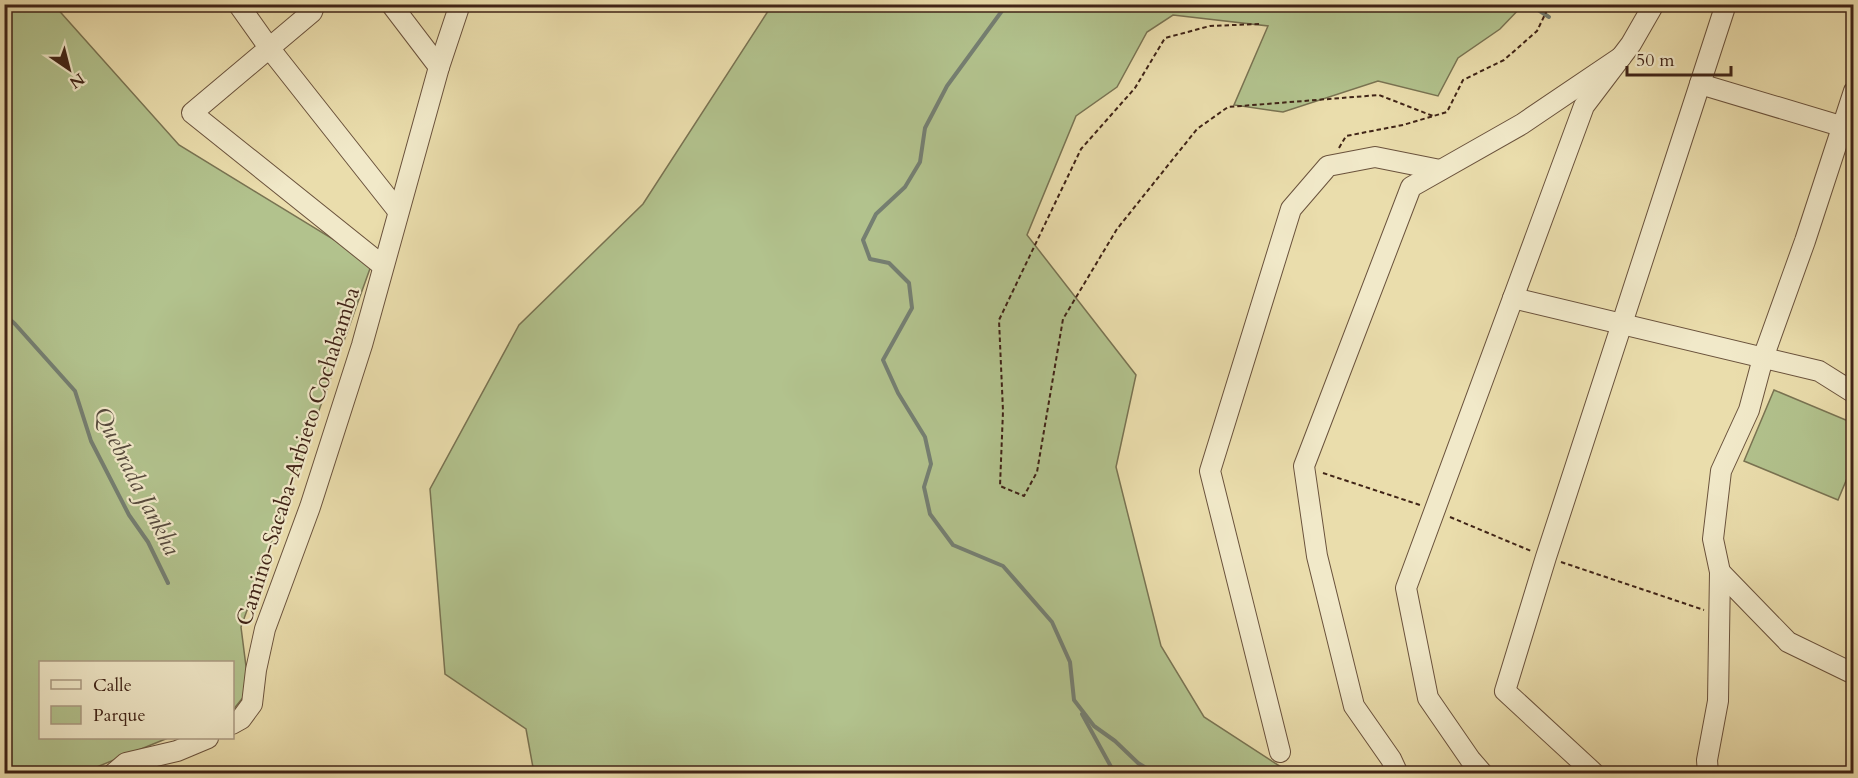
<svg xmlns="http://www.w3.org/2000/svg" width="1858" height="778" font-family="Cardo,serif">
	<style>
		.green { fill: #b2c28d; stroke: #797352; stroke-width: 1.5 }
		.lines { fill: none; stroke-linecap: round; stroke-linejoin: round }
		.stream { stroke: #757f72; stroke-width: 4 }
		.minor-casing { stroke: #6a523c; stroke-width: 22 }
		.path { stroke: #402417; stroke-width: 2; stroke-dasharray: 4.5 3; stroke-linecap: butt }
		.minor { stroke: #f1e9c9; stroke-width: 20 }
		.labels { text-anchor: middle; stroke-width: 4.5; stroke-linejoin: round; paint-order: stroke }
		.street-label { font-size: 22px; fill: #402417; stroke: #f1e9c9 }
		.water-label { font-size: 24px; font-style: italic; fill: #564a3d; stroke: #f1e9c9 }
	</style>
	<rect width="100%" height="100%" fill="#eaddac"/>
	<filter id="stains"><feTurbulence type="fractalNoise" baseFrequency=".00333" numOctaves="4"/><feColorMatrix values="0 0 0 0 .2 0 0 0 0 .09 0 0 0 0 .02 0 0 0 .5 -.17"/></filter>
	<radialGradient id="worn" r=".72"><stop offset=".6" stop-color="#630" stop-opacity="0"/><stop offset="1" stop-color="#630" stop-opacity=".3"/></radialGradient>
	<g class="green">
		<path d="M5,5h49l125,140 193,118 -131,364 8,63 -16,20 -1,-48h-192v76h128l-86,35 -77,1z"/>
		<path d="M772,5h751l-23,24 -42,29 -20,38 -60,-15 -95,31 -49,-7 34,-79 -95,-11 -26,17 -30,55 -41,29 -49,119 109,140 -20,92 45,179 43,71 77,50 19,6h-766l-8,-44 -81,-55 -15,-185 89,-164 124,-121z"/>
		<path d="M1774,390l79,33v41l-15,36 -94,-39z"/>
	</g>
	<g class="lines">
		<g class="stream">
			<path d="M1007,4l-60,82 -22,42 -5,34 -15,25 -29,27 -13,26 7,19 19,4 20,20 3,25 -29,52 15,33 27,44 6,27 -7,23 6,27 23,31 50,21 49,56 18,40 4,38 20,26 21,15 23,22 18,11"/>
			<path d="M1529,4l20,13"/>
			<path d="M4,314l11,10 60,67 16,50 38,74 19,27 20,41"/>
			<path d="M1082,714l33,60"/>
		</g>
		<defs>
			<g id="minor">
				<path d="M238,4l32,45 128,162"/>
				<path d="M315,4l-3,8 -120,101 191,153"/>
				<path d="M439,67l21,-63"/>
				<path d="M1700,84l154,46"/>
				<path d="M1513,298l306,73 35,22"/>
				<path d="M1720,572l68,70 66,32"/>
				<path d="M232,724l9,-5 11,-15 4,-34 9,-41 45,-122 52,-162 77,-278 -48,-63"/>
				<path d="M1280,752l-70,-281 81,-262 37,-43 47,-9 65,13"/>
				<path d="M113,774l13,-11 51,-12 31,-13"/>
				<path d="M1398,774l-7,-15 -37,-53 -37,-150 -13,-90 107,-279 111,-63 99,-67"/>
				<path d="M1483,774l-13,-15 -42,-61 -22,-110 178,-482 47,-62 23,-40"/>
				<path d="M1595,774l-90,-83 41,-134 180,-553"/>
				<path d="M1708,774l-1,-14 11,-59 2,-129 -7,-33 8,-68 28,-61 14,-52 42,-117 49,-150"/>
			</g>
		</defs>
		<use href="#minor" class="minor-casing"/>
		<g class="path">
			<path d="M1259,24l-49,2 -45,12 -30,50 -54,61 -82,171 4,91 -3,75 24,10 13,-24 26,-153 54,-90 80,-100 31,-22 151,-12 54,21"/>
			<path d="M1339,148l7,-12 57,-11 44,-13 16,-32 41,-20 33,-29 13,-27"/>
			<path d="M1323,473l97,32"/>
			<path d="M1450,517l81,34"/>
			<path d="M1561,562l143,48"/>
		</g>
		<use href="#minor" class="minor"/>
	</g>
	<g class="labels">
		<g class="street-label">
			<text transform="translate(297 456) rotate(-72)" y="8">Camino-Sacaba-Arbieto Cochabamba</text>
		</g>
		<g class="water-label">
			<text transform="translate(137 481) rotate(63)" y="8">Quebrada Jankha</text>
		</g>
	</g>
	<rect width="1858" height="778" fill="none" stroke="#eaddac" stroke-width="24"/>
	<rect x="6" y="6" width="1846" height="766" fill="none" stroke="#402417" stroke-width="3"/>
	<rect x="12" y="12" width="1834" height="754" fill="none" stroke="#402417" stroke-width="1.5"/>
	<rect x="39" y="661" width="195" height="78" fill="#f1e9c9" stroke="#aa9a82" stroke-width="1.5"/>
	<rect x="51" y="680" width="30" height="9" fill="#f1e9c9" stroke="#aa9a82" stroke-width="1.5"/>
	<text x="93" y="691" font-size="18" fill="#402417">Calle</text>
	<rect x="51" y="706" width="30" height="18" fill="#b2c28d" stroke="#aa9a82" stroke-width="1.5"/>
	<text x="93" y="721" font-size="18" fill="#402417">Parque</text>
	<g transform="translate(69 69) rotate(145)" stroke="#f1e9c9" stroke-width="4.5" paint-order="stroke">
	<path d="M0-4.5L10 22L0 15L-10 22Z" fill="#402417"/>
	<text y="-9" font-size="16" font-weight="bold" text-anchor="middle" fill="#402417">N</text>
	</g>
	<path d="M1627 66v9h104v-9" fill="none" stroke="#402417" stroke-width="3"/>
	<text x="1636" y="66" font-size="18" fill="#402417" stroke="#f1e9c9" stroke-width="4.5" paint-order="stroke">50 m</text>
	<rect width="100%" height="100%" filter="url(#stains)"/>
	<rect width="100%" height="100%" fill="url(#worn)"/>
</svg>
